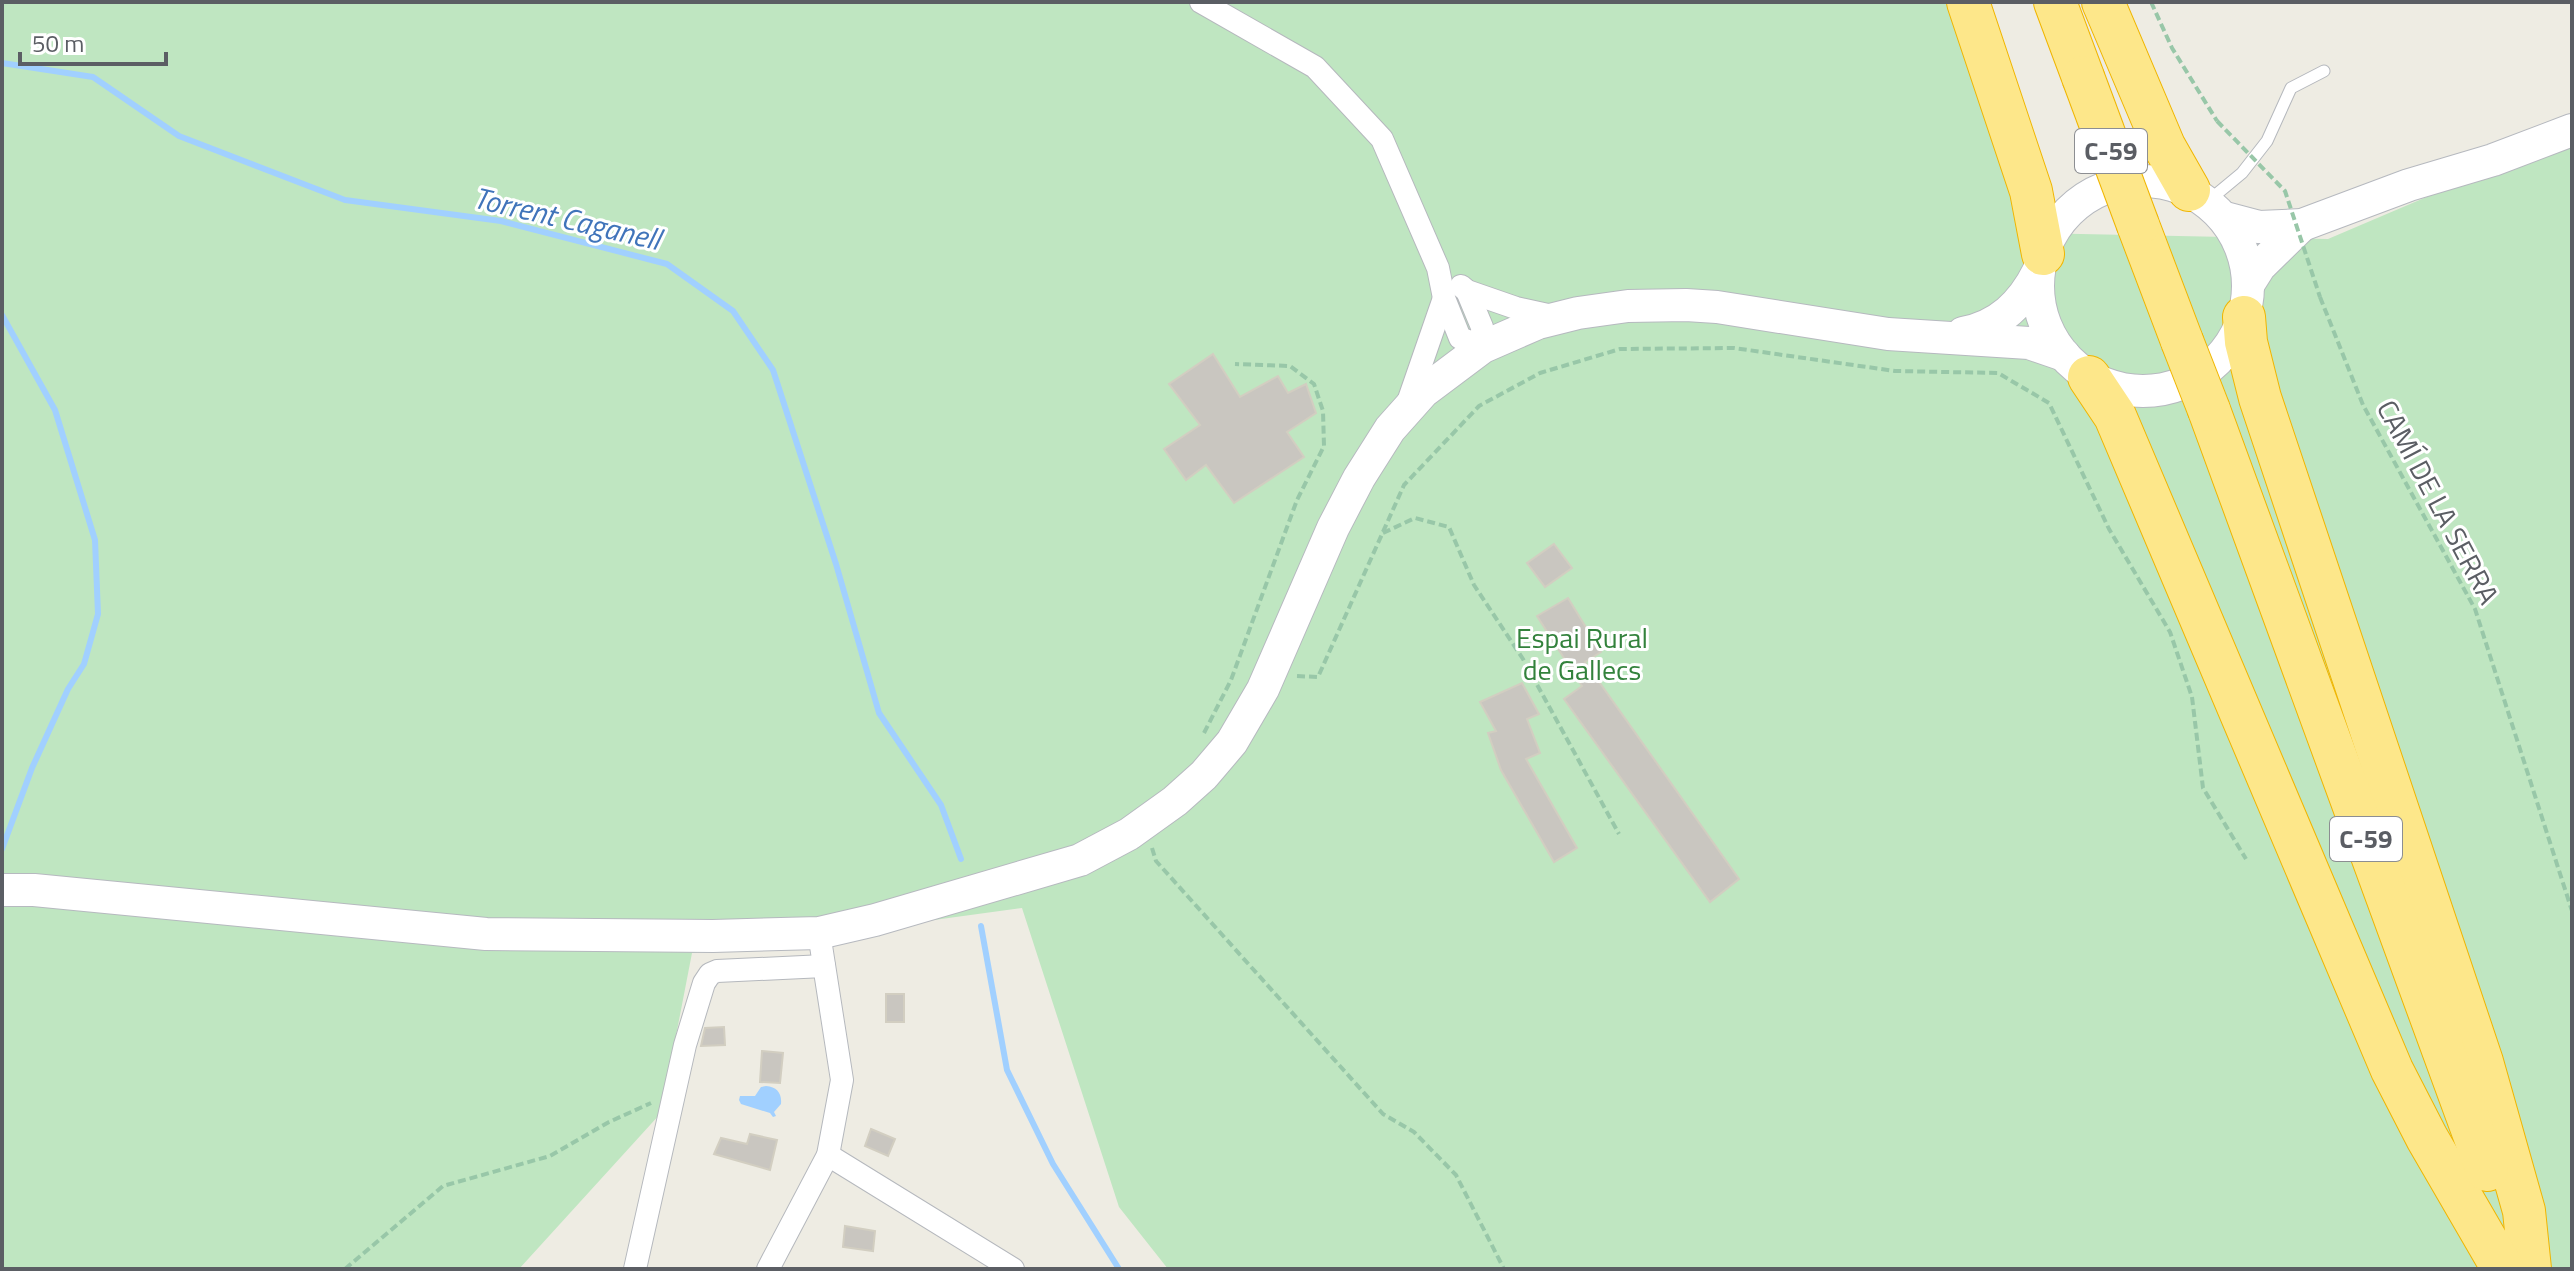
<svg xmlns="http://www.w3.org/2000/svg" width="2574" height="1271" font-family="'Titillium Web',sans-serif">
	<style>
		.green { fill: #bfe6c1 }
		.water { fill: #a1d0ff }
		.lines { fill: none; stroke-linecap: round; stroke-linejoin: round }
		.stream { stroke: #a1d0ff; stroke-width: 6 }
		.building { fill: #c9c6c0; stroke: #d2cec1; stroke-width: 2 }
		.lane-casing { stroke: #b5b8bd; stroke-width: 13 }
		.street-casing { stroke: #b5b8bd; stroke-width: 24 }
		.secondary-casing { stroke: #b6b9bf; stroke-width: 34 }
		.highway-casing { stroke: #f0b500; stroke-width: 44 }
		.path { stroke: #98c7a8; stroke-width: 4; stroke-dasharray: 8 4; stroke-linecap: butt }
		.lane { stroke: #fff; stroke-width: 11 }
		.street { stroke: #fff; stroke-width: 22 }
		.secondary { stroke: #fff; stroke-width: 32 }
		.highway { stroke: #fde78a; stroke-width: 42 }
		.highway-bridge-casing { stroke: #f0b500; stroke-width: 44; stroke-linecap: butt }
		.path-bridge { stroke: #98c7a8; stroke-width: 4; stroke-dasharray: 8 4; stroke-linecap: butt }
		.highway-bridge { stroke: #fde78a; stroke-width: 42 }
		.labels { text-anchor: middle; stroke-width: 6; stroke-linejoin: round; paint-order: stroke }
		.shield { fill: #fff; stroke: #8c8e92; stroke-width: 2 }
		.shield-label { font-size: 26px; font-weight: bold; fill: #5b5e64 }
		.street-label { font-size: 28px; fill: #5b5e64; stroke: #fff }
		.park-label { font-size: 28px; fill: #33823c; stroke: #fff }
		.water-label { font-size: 30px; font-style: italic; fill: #4074ba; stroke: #fff }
	</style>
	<rect width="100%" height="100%" fill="#eeece3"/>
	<path class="green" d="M2,2h1953l75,231 298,6 176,-75 68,-25v1130h-1404l-49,-62 -97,-299 -330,45 -31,160 -142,156h-517z"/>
	<path class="water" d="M766,1086c11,1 16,7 15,18l-7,8 2,4 -3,1 -3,-4 -29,-9 -2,-4 1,-4h15l6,-9z"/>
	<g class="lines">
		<g class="stream">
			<path d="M2,63l91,14 86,59 166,64 156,21 166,43 66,47 40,59 63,194 43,149 62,92 20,54"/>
			<path d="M2,315l53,95 40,130 3,74 -14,50 -16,25 -36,79 -30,81"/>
			<path d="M981,926l26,144 46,94 66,105"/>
		</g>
	</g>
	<g class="building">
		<path d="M1213,354l27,43 38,-21 10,17 18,-9 10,29 -29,19 17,25 -70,46 -28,-38 -20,15 -22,-31 36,-24 -31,-41z"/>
		<path d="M1554,544l18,24 -27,19 -18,-24z"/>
		<path d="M1568,598l33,54 -16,10 154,217 -29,23 -146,-203 18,-13 -45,-70z"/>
		<path d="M1522,683l17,31 -12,5 13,34 -14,6 51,89 -23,14 -53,-92 -13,-37 8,-2 -16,-29z"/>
		<rect x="886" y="994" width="18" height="28"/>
		<path d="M724,1027l1,18 -24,1 4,-18z"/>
		<path d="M762,1051l21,2 -3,30 -20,-1z"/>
		<path d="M871,1129l24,10 -7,17 -23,-10z"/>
		<path d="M750,1134l27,6 -7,30 -56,-16 7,-16 26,6z"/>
		<path d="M845,1226l30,5 -2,20 -30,-4z"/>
	</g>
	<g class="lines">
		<defs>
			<path id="lane" d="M2207,202l35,-29 25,-32 24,-53 33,-17"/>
			<g id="street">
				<path d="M1201,2l114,65 67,72 56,129 6,30 16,40 23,9 -1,-20 -15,-36"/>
				<path d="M1461,286l6,5 49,17 41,9"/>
				<path d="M1408,402l36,-104"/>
				<path d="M828,1155l185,114"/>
				<path d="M635,1269l50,-224 19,-62 6,-9 7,-3 107,-5"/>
				<path d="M768,1269l60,-114 14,-75 -23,-147"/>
			</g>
			<g id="secondary">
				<circle cx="2143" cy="286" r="105"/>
				<path d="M2225,218l34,9 43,-2 107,-40 84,-25 79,-30"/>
				<path d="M2248,285l12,-19 42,-41"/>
				<path d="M1963,333c36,-7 59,-29 75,-61"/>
				<path d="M2,890h32l452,44 227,2 106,-3 56,-13 205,-60 49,-26 46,-33 29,-26 28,-33 31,-53 70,-161 26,-50 31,-49 33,-37 60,-45 55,-24 40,-10 50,-7 58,-1 31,2 171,27 141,9 35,12"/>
			</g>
			<g id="highway">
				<path d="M1968,2l63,189 12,63"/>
				<path d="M2055,2l28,75"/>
				<path d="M2103,2l61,144 25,44"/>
				<path d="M2138,225l44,116"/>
				<path d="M2244,317l2,25 14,56 222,664 42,149 6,58"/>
				<path d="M2089,377l26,39 277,654 35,68 76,131"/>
				<path d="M2209,410l278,760"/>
			</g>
		</defs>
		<use href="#lane" class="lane-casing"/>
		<use href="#street" class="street-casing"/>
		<use href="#secondary" class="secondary-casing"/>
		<use href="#highway" class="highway-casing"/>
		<g class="path">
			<path d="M2151,2l21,46 45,73"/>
			<path d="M2320,297l43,108 112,204 97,302"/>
			<path d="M1383,533l32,-15 34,9 25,58 49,74 96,175"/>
			<path d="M1297,676l21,1 86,-192 75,-79 61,-33 80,-24 114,-1 161,23 103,2 51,30 60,126 61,103 22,65 11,91 43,71"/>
			<path d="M1204,733l27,-53 66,-180 27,-54 -1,-35 -9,-27 -24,-18 -55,-2"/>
			<path d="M1152,848l4,13 227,253 31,18 42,43 48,94"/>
			<path d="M345,1269l98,-83 107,-30 59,-34 42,-19"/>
		</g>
		<use href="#lane" class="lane"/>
		<use href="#street" class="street"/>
		<use href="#secondary" class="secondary"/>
		<use href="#highway" class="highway"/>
		<defs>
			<g id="highway-bridge">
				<path d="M2083,77l55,148"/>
				<path d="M2182,341l27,69"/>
			</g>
		</defs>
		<use href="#highway-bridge" class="highway-bridge-casing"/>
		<path class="path-bridge" d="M2217,121l68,70 35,106"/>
		<use href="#highway-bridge" class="highway-bridge"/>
	</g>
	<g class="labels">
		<g class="shield">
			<rect x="2075" y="129" width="72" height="44" rx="6"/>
			<rect x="2330" y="817" width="72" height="44" rx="6"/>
		</g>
		<g class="shield-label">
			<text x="2111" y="160">C-59</text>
			<text x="2366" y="848">C-59</text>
		</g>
		<g class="street-label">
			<text transform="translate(2438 502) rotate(62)" y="10">CAMÍ DE LA SERRA</text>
		</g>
		<g class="park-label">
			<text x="1582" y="648">Espai Rural<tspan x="1582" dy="32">de Gallecs</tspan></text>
		</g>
		<g class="water-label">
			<text transform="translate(567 219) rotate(13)" y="10">Torrent Caganell</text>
		</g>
	</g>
	<rect width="2574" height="1271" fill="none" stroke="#5b5e64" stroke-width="8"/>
	<path d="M20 52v12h146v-12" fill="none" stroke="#5b5e64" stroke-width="4"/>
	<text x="32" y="52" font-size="24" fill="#5b5e64" stroke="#ffffff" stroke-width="6" paint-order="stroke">50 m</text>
</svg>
